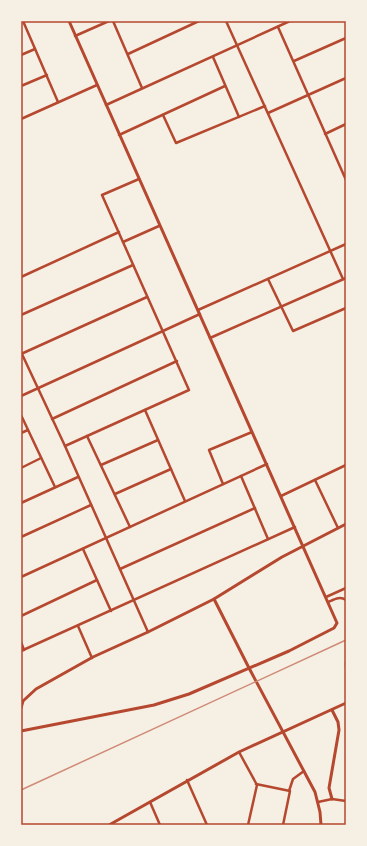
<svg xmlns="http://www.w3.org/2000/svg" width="367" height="846" font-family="'Roboto Serif',serif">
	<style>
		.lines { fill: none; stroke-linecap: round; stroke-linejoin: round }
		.minor { stroke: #b5482f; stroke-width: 2.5 }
		.tertiary { stroke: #b5482f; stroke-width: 3 }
		.rail { stroke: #cf8b77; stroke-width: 1.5 }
		.neatline { fill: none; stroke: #b5482f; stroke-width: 1.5 }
	</style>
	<rect width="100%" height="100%" fill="#f6efe4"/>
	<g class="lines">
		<g class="minor">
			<path d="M23,21l35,81"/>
			<path d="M113,21l29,67"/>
			<path d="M226,21l117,258"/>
			<path d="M278,27l68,153"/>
			<path d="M75,36l34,-15"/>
			<path d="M128,54l71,-33"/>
			<path d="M21,55l14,-6"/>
			<path d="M213,57l26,60"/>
			<path d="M294,61l52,-23"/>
			<path d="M21,86l26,-11"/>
			<path d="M106,105l184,-84"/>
			<path d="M268,113l78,-35"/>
			<path d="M163,115l13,28 89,-37"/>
			<path d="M21,119l76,-34"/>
			<path d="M325,134l21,-10"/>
			<path d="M119,135l106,-49"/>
			<path d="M123,242l36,-16"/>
			<path d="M21,277l98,-45"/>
			<path d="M268,279l25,52 53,-23"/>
			<path d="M198,310l148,-66"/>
			<path d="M21,315l112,-50"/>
			<path d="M210,338l136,-60"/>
			<path d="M21,352l44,94 83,186"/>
			<path d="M21,354l126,-57"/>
			<path d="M21,396l179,-82"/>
			<path d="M145,410l40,91"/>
			<path d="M21,415l34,72"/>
			<path d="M52,419l125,-58"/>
			<path d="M21,433l7,-3"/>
			<path d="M87,436l43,91"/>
			<path d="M65,446l124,-56 -87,-195 37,-16"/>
			<path d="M101,465l57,-25"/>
			<path d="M21,468l20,-10"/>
			<path d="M241,476l27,63"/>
			<path d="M315,480l23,48"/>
			<path d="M223,484l-14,-34 43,-18"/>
			<path d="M115,494l56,-25"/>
			<path d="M281,496l65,-31"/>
			<path d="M21,503l57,-26"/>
			<path d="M21,537l70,-32"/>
			<path d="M83,549l28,62"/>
			<path d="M120,569l135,-61"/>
			<path d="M21,577l246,-113"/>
			<path d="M326,597l20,-9"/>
			<path d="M328,602c7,-3 12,-6 18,-2"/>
			<path d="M21,616l76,-36"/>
			<path d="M78,626l14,32"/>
			<path d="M21,642l3,8"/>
			<path d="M21,651l274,-124"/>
			<path d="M346,662v5"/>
			<path d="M239,752l18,33 -9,40"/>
			<path d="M187,780l20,45"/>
			<path d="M256,784l34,7 -7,34"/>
			<path d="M289,791l4,-12 11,-8"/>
			<path d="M150,802l10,23"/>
			<path d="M318,802l14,-3 14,2"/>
		</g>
		<g class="tertiary">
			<path d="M214,599l35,69 66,124 5,20 1,13"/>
			<path d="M21,708l2,-7 13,-12 57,-32 55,-25 66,-33 68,-42 64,-33"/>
			<path d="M21,731l133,-26 35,-11 100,-43 45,-23 3,-5 -268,-602"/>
			<path d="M332,799l-3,-11 10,-58 -1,-8 -6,-12"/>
			<path d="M109,825l130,-73 107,-49"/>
		</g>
		<path class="rail" d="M21,790l325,-150"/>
	</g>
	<rect width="367" height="846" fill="none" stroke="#f6efe4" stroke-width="44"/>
	<rect x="22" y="22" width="323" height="802" class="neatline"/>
</svg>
